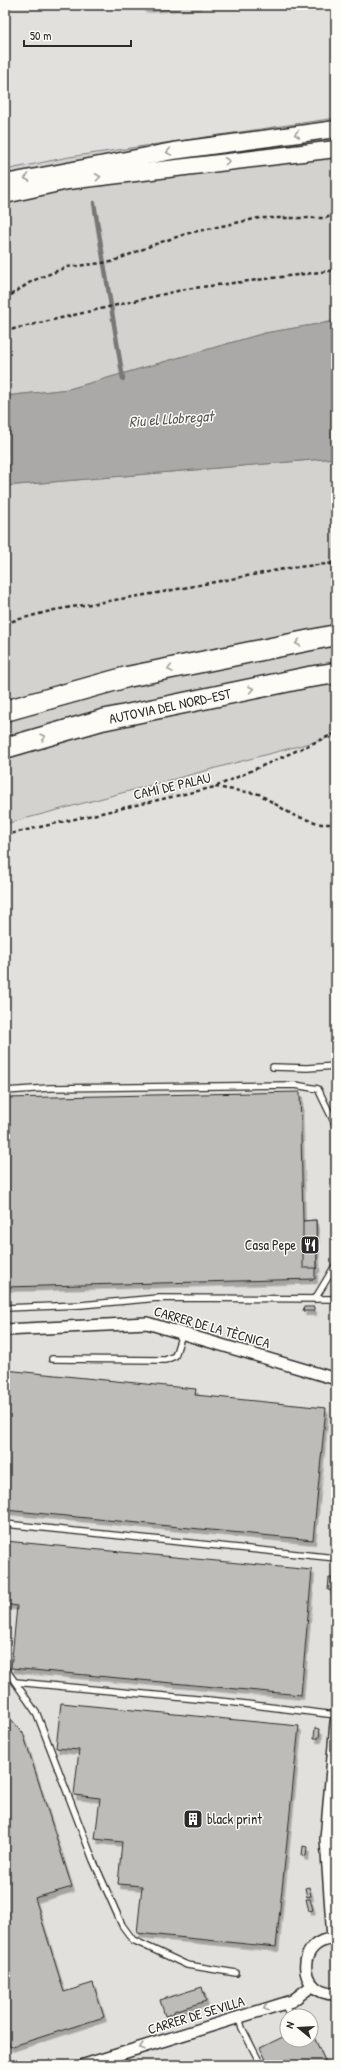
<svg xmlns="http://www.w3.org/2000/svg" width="341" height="2070" font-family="'Patrick Hand',sans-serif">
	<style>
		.built { fill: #e1e0dc; fill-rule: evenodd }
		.green { fill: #d3d2cf; stroke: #7f7e7d }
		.water { fill: #aaa9a7; stroke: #777775 }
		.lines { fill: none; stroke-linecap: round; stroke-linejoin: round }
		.stream { stroke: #777775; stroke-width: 4.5 }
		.building { fill: #bdbcb8; stroke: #2b2b2b; filter: url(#shadow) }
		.lane-casing { stroke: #2b2b2b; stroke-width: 8 }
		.street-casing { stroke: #2b2b2b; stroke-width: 14 }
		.secondary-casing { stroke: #2b2b2b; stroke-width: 19 }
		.highway-casing { stroke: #2b2b2b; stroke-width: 23 }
		.path { stroke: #2b2b2b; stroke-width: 2.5; stroke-dasharray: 4 3; stroke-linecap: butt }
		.lane { stroke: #fdfcf7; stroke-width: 5.5 }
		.street { stroke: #fdfcf7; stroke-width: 11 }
		.secondary { stroke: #fdfcf7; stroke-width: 16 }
		.highway { stroke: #fdfcf7; stroke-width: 20 }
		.oneway { stroke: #9e9e9b }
		.labels { text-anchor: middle; stroke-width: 3; stroke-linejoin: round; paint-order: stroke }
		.street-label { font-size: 14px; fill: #2b2b2b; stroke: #fdfcf7 }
		.poi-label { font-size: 14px; fill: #2b2b2b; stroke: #fdfcf7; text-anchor: end }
		.water-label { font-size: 15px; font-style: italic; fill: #575756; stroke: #fdfcf7 }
	</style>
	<defs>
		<filter id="shadow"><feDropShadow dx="2.5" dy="4.5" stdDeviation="0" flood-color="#0004"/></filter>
	</defs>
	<rect width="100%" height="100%" fill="#f0efeb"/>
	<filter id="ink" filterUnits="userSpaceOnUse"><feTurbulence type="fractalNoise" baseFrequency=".025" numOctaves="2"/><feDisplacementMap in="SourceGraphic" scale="8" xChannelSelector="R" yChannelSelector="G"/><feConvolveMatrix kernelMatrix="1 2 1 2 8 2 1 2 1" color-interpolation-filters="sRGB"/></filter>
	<g filter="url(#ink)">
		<g class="built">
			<path d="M5,5h331v113l-267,39 -64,13z"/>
			<path d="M336,736v1329h-331v-1241zM287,2016h24v24h-24z"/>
		</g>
		<g class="green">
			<path d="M336,118v203l-71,12 -196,56 -64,7v-226l64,-13z"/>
			<path d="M336,458v278l-331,88v-338z"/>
		</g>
		<path class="water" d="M336,321v137l-331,28v-90l64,-7 196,-56z"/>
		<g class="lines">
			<path class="stream" d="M94,203l29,176"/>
		</g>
		<g class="building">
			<path d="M143,5h56l-56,3z"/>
			<path d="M300,1092l3,129 13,-1 1,48 -2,1v10l-310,8v-189z"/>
			<path d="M316,1220l1,48h-14v-47z"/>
			<path d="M304,1307h10v4h-11z"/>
			<path d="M5,1370l191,19 -1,6 131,13 -13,132 -308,-30z"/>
			<path d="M5,1541l307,29 -11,125 -290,-27 6,-62 -12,-2z"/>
			<path d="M329,1578h4l-1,13 -4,-1z"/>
			<path d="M61,1703l238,23 -23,221 -139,-14 5,-47 -24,-2 4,-42 -27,-3 5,-41 -26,-3 5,-45 -23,-2z"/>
			<path d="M5,1712l18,21 49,154 -37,11 29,94 29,-9 11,34 -94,30 -5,-17z"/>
			<path d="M315,1728l5,1 -1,9h-5z"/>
			<path d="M303,1846l4,1 -1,9 -4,-1z"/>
			<path d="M309,1887l2,9 -4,1 -2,-9z"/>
			<path d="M306,1899h4l3,11 -4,1z"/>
			<path d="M202,1987l4,14 -32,10v2l-9,3 -5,-16z"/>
			<path d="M311,2031l16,34h-58l-9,-17 27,-13v5h24z"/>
			<path d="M177,2060l2,5h-20z"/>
		</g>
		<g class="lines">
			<defs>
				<g id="lane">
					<path d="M273,1067l34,1 29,-2"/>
					<path d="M5,1091l44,-3 246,-3 23,4 18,37"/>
					<path d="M315,1299l21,-35"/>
					<path d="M5,1308l76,-3 77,-7 178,1"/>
					<path d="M52,1359l113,1 10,-4 7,-22"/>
					<path d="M5,1524l331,34"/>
					<path d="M5,1668l10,14 214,20 107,13"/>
					<path d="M15,1682l22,32 56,146 29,65 11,15 54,25 49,8"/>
					<path d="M284,2003l6,13"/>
					<path d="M239,2017l3,11 19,37"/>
				</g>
				<g id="street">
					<path d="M5,1330l142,-7 189,56"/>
					<path d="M333,1939l-7,-100 10,-117"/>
					<path d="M336,1939c-40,-2 -41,56 0,55"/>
					<path d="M84,2065l208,-64 21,-16"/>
				</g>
				<g id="secondary">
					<path d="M5,183l168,-32 163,-22"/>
					<path d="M5,195l63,-14 268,-32"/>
				</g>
				<g id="highway">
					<path d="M5,711l122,-34 209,-42"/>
					<path d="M5,748l97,-28 207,-43 27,-4"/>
				</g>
			</defs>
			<use href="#lane" class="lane-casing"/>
			<use href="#street" class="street-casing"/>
			<use href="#secondary" class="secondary-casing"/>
			<use href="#highway" class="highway-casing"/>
			<g class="path">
				<path d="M5,299l27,-18 35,-14 44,-5 47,-19 31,-10 70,-15h67l10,-5"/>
				<path d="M5,331l181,-42 150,-19"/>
				<path d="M5,623l49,-13 103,-17 132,-25 47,-5"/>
				<path d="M215,787l44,7 34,21 28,9h15"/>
				<path d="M5,835l210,-48 121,-54"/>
			</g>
			<use href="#lane" class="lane"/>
			<use href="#street" class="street"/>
			<use href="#secondary" class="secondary"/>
			<use href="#highway" class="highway"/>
		</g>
		<defs><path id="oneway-chevron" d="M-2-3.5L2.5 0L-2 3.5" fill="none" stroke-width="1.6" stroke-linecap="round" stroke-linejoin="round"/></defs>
		<g class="oneway">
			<use href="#oneway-chevron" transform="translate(297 134) rotate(172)"/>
			<use href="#oneway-chevron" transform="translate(169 152) rotate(170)"/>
			<use href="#oneway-chevron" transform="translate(227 161) rotate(-7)"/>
			<use href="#oneway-chevron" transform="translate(98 177) rotate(-7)"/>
			<use href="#oneway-chevron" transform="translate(27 178) rotate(169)"/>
			<use href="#oneway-chevron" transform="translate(298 643) rotate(169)"/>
			<use href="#oneway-chevron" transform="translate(170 669) rotate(169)"/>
			<use href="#oneway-chevron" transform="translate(251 689) rotate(-12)"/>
			<use href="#oneway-chevron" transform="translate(43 737) rotate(-16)"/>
			<use href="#oneway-chevron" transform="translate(266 2008) rotate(163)"/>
			<use href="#oneway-chevron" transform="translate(142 2047) rotate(163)"/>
		</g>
	</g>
	<defs>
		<symbol id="restaurant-square" viewBox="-11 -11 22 22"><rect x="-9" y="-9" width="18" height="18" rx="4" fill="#2b2b2b" stroke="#fdfcf7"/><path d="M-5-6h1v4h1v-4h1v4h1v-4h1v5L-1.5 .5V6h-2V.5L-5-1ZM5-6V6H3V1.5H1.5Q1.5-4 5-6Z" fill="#fff"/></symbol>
		<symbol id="building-square" viewBox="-11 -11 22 22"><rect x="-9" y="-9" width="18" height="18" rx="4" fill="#2b2b2b" stroke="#fdfcf7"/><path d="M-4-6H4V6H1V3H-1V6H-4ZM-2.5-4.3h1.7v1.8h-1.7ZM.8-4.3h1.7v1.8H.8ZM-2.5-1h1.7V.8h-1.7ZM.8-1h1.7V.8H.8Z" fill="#fff"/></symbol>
	</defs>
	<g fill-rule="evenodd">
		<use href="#restaurant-square" x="299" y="1234" width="22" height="22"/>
		<use href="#building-square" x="182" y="1808" width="22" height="22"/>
	</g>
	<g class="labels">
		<g class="street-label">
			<text transform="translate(170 706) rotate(-12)" y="5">AUTOVIA DEL NORD-EST</text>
			<text transform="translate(172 786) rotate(-13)" y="5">CAMÍ DE PALAU</text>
			<text transform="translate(212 1327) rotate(16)" y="5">CARRER DE LA TÈCNICA</text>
			<text transform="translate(196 2015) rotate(-17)" y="5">CARRER DE SEVILLA</text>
		</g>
		<g class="poi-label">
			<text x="296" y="1250">Casa Pepe</text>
			<text x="207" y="1824" text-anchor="start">black print</text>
		</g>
		<g class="water-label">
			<text transform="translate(171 419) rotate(-4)" y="5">Riu el Llobregat</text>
		</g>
	</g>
	<rect width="341" height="2070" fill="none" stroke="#fdfcf7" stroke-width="20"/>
	<rect x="10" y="10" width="321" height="2050" fill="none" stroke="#2b2b2b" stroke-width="1.5" filter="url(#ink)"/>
	<g transform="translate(299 2028) rotate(288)"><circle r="19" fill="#fdfcf7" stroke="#a9a8a5"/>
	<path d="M0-3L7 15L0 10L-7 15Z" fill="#2b2b2b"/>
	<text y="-6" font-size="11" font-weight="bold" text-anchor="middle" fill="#2b2b2b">N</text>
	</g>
	<path d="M24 40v6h107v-6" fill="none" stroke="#2b2b2b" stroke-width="2"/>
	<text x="30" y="40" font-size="12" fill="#2b2b2b" stroke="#fdfcf7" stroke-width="3" paint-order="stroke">50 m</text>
</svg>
